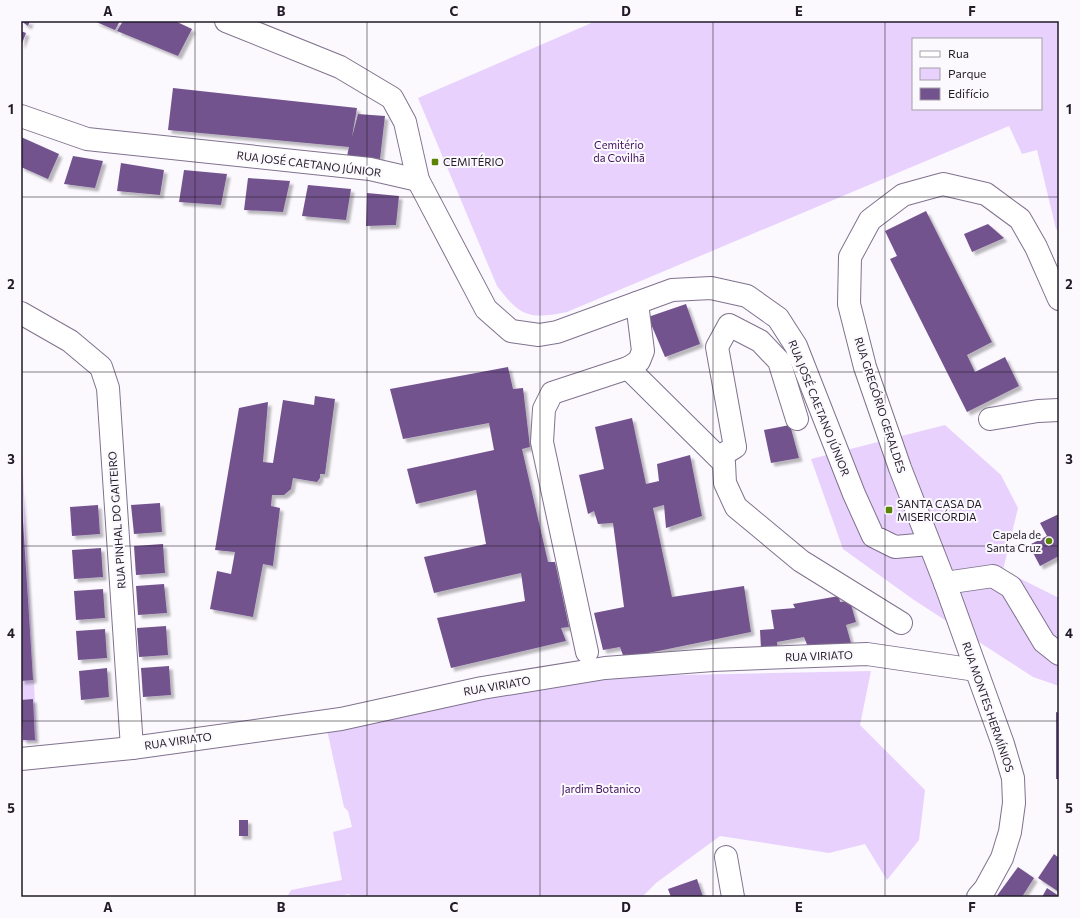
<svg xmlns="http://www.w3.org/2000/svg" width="1080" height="918" font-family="Commissioner,sans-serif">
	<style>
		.green { fill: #e8d2fd; fill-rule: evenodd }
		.building { fill: #73538e; filter: url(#shadow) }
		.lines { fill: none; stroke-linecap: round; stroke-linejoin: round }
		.minor-casing { stroke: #80728e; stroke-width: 24 }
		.major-casing { stroke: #80728e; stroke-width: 24 }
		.minor { stroke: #fff; stroke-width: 22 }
		.major { stroke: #fff; stroke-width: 22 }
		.grid { fill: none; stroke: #211b27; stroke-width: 1; stroke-opacity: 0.55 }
		.poi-dot { fill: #5b8305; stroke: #fbf8fe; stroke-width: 1.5 }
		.labels { text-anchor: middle; stroke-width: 4; stroke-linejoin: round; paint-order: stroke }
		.park-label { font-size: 11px; fill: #3d0e5a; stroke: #fbf8fe }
		.poi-label { font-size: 11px; fill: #211b27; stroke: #fbf8fe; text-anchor: start }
		.street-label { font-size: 11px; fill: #211b27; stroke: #fbf8fe }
		.neatline { fill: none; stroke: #211b27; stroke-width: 1.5 }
		.grid-label { font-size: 13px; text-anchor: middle; font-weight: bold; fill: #211b27 }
	</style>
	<defs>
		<filter id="shadow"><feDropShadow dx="3.5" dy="3.5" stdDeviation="1" flood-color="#0004"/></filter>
	</defs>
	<rect width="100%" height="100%" fill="#fbf8fe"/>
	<g class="green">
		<path d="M596,21h463v210l-3,-2 -19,-79 -15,4 -13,-28 -442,186c-38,8 -47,4 -70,-26l-79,-188zM913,39h128v70h-128z"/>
		<path d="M945,425l56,50 17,33 -15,62 56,28v88l-26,-9 -119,-77 -71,-51 -32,-90z"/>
		<path d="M21,436l16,305 -16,1z"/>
		<path d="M871,671l-11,54 65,65 -6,50 -32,40 -22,-36 -36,9 -109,-17 -64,47 -14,14h-291l-2,-3 -14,3h-48l4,-7 51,-10 -9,-48 19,-5 -4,-16 -4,-4 -17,-77 190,-38 117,-16z"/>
	</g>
	<g class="building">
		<path d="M21,21h9l-2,5z"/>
		<path d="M94,21h26l-5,9z"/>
		<path d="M123,21h52l17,8 -14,27 -61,-25z"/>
		<path d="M21,31l5,2 -5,13z"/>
		<path d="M173,88l184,20 -5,29 6,-23 27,2 -5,43 -33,-3 2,-9 -181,-17z"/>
		<path d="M21,137l38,17 -11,25 -27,-12z"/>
		<path d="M73,156l30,5 -8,27 -31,-4z"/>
		<path d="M121,163l43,7 -4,25 -43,-4z"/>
		<path d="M184,170l43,4 -6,31 -42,-3z"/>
		<path d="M248,178l42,3 -7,31 -39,-2z"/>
		<path d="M308,185l43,4 -5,31 -44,-4z"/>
		<path d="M367,193l32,3 -3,29 -30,1z"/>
		<path d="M926,211l66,131 -25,13 8,17 30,-15 14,29 -52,26 -77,-153 7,-3 -12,-25z"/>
		<path d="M988,224l16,14 -32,14 -8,-18z"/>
		<path d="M686,304l14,40 -35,13 -17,-40z"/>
		<path d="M508,367l5,22 10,-1 7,59 -8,2 26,113h7l14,65 -8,1 5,13 -115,27 -14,-50 88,-17 -4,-28 -87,20 -10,-36 62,-13 -10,-54 -60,14 -9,-35 87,-19 -5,-27 -86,16 -13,-50z"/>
		<path d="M315,396l20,3 -10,75h-5v4l-3,4 -24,-4 -2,11 -7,6h-12l-1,11 9,2 -7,58 -10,-2 -10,53 -43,-8 7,-38 14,3 4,-22 -20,-2 24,-142 29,-6 -5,60 10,1 10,-63 31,5z"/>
		<path d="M632,418l14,66 13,-3 -2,-17 33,-9 12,61 -36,12 -2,-23 -11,3 19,89 72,-11 7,46 -127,26 -4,-11 -17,3 -9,-37 30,-6 -11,-84 -15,1 -4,-13 -6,3 -9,-39 25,-6 -9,-42z"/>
		<path d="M790,425l9,33 -28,5 -7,-33z"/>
		<path d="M21,489l12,191 -12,1z"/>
		<path d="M160,503l2,29 -28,2 -3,-29z"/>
		<path d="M98,505l2,29 -28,2 -2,-29z"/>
		<path d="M1059,514v42l-19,10 -11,-21 18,-9 -7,-13z"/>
		<path d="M163,544l2,29 -29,2 -2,-29z"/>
		<path d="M101,548l2,29 -29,2 -2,-29z"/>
		<path d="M164,584l3,29 -29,2 -2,-29z"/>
		<path d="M103,589l2,29 -29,2 -2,-29z"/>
		<path d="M839,596l1,6 10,-1 6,21 -10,3 5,18 -43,4 -4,-10 -27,5 1,7h-17l-1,-19 14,-1 -3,-19 24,-2 -2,-4z"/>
		<path d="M166,626l2,29 -29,2 -2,-29z"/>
		<path d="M105,629l2,29 -29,2 -2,-29z"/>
		<path d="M169,666l2,29 -28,2 -2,-29z"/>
		<path d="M107,668l2,29 -28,3 -2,-29z"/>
		<path d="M33,699l2,41h-12l-2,-40z"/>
		<path d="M1056,712l3,1v66h-3z"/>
		<rect x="239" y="820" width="9" height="16"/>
		<path d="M1054,854l5,4v34l-21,-14z"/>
		<path d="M1018,867l16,11 -12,19h-26z"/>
		<path d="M697,879l6,18h-32l-3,-8z"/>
		<path d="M1047,888l12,8v1h-17z"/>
	</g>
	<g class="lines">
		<defs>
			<g id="minor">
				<path d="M226,21l114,46 52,31 13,24 13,58 68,129 25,22 28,4 18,-3 115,-42 39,-2 36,8 31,22 18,28 58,148 19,42 22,11 34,-3"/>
				<path d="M21,116l66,23 283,30 48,11"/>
				<path d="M21,313l49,28 31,26 7,21 24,360"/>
				<path d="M628,368l96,95 1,20 11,24 65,54 100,62"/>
				<path d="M990,419l48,-8 21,-1"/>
				<path d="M719,457l16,-10 -18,-100 12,-22 31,16 19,20 18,58"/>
				<path d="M945,583l48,-7 18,11 33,55 15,12"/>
				<path d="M587,652l-45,-210 2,-33 8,-16 76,-25 11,-7 4,-10 -6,-48"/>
				<path d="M21,759l111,-11 209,-29 141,-31 123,-20 108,-8 154,-6 109,16"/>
				<path d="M726,857l7,40"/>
			</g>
			<path id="major" d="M978,897l7,-8 17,-31 8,-26 4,-29 -1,-25 -10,-34 -58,-161 -45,-115 -35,-101 -16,-63 1,-47 20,-37 33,-25 40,-11 43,10 34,25 16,28 23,52"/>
		</defs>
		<use href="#minor" class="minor-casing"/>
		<use href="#major" class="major-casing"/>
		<use href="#minor" class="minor"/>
		<use href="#major" class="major"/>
	</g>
	<path class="grid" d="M195,21v876M367,21v876M540,21v876M713,21v876M885,21v876M21,197h1038M21,372h1038M21,546h1038M21,721h1038"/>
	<g class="poi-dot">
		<rect x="431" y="158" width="8" height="8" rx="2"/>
		<rect x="885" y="506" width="8" height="8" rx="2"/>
		<circle cx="1049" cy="541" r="4"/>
	</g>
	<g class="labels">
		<g class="park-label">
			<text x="619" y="149">Cemitério<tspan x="619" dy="13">da Covilhã</tspan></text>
			<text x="601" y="793">Jardim Botanico</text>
		</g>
		<g class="poi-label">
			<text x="443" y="166">CEMITÉRIO</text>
			<text x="897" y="508">SANTA CASA DA<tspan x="897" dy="13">MISERICÓRDIA</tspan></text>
			<text x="1041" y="539" text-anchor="end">Capela de<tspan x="1041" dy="13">Santa Cruz</tspan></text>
		</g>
		<g class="street-label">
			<text transform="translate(309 164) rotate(7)" y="4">RUA JOSÉ CAETANO JÚNIOR</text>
			<text transform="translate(880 405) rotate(72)" y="4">RUA GREGÓRIO GERALDES</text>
			<text transform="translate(819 408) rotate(68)" y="4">RUA JOSÉ CAETANO JÚNIOR</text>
			<text transform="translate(117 520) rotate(-94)" y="4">RUA PINHAL DO GAITEIRO</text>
			<text transform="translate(819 656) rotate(-2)" y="4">RUA VIRIATO</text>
			<text transform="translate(497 686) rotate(-10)" y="4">RUA VIRIATO</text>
			<text transform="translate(988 707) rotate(71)" y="4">RUA MONTES HERMÍNIOS</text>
			<text transform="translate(178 741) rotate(-8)" y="4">RUA VIRIATO</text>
		</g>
	</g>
	<rect width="1080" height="918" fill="none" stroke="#fbf8fe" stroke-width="44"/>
	<rect x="912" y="38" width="130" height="72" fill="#fbf8fe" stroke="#a4a0a8"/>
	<rect x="920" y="51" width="20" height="6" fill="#ffffff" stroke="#a4a0a8"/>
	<text x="948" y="58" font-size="12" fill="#211b27">Rua</text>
	<rect x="920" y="68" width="20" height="12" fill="#e8d2fd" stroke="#a4a0a8"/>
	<text x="948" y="78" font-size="12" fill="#211b27">Parque</text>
	<rect x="920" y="88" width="20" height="12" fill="#73538e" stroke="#a4a0a8"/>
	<text x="948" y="98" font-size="12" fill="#211b27">Edifício</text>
	<rect x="22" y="22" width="1036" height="874" class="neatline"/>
	<g class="grid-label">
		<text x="108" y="16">A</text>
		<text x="281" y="16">B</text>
		<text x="454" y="16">C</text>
		<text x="626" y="16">D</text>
		<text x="799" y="16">E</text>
		<text x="972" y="16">F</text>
		<text x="11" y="114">1</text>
		<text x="1069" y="114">1</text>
		<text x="11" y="289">2</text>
		<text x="1069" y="289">2</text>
		<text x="11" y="464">3</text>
		<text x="1069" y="464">3</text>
		<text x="11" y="638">4</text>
		<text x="1069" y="638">4</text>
		<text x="11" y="813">5</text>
		<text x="1069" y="813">5</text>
		<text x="108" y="912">A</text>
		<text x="281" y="912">B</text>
		<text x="454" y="912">C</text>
		<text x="626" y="912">D</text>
		<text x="799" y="912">E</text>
		<text x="972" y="912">F</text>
	</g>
</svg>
